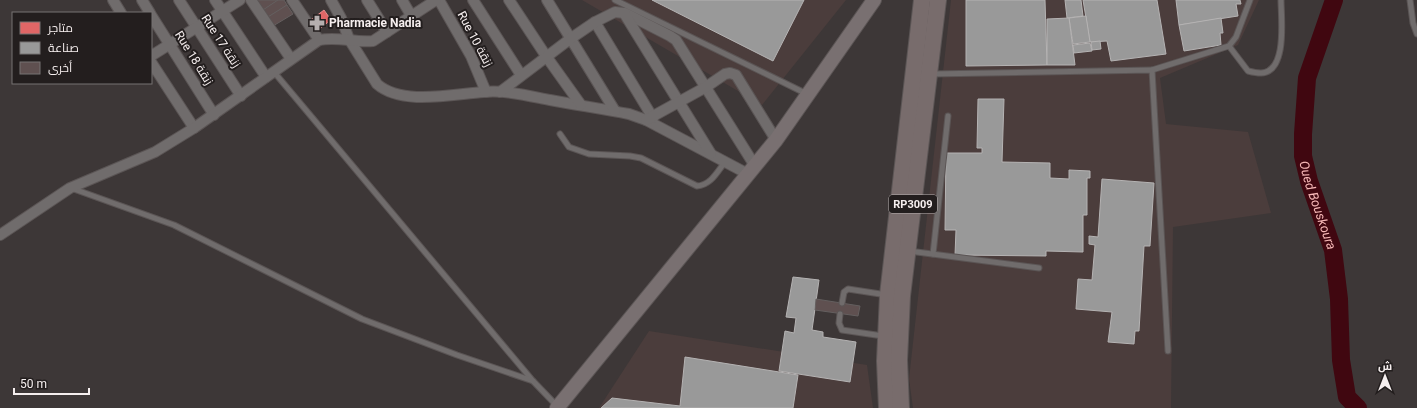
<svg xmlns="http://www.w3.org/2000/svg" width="1417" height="408" font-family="Roboto,Cairo,sans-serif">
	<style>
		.built { fill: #4b3d3c }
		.shops { fill: #e06666; stroke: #e78f8f }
		.industry { fill: #999; stroke: #b5b3b3 }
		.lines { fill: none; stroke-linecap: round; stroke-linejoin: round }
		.river { stroke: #400710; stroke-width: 18 }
		.building { fill: #5f5050; stroke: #645f5f }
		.lane-casing { stroke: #5b5555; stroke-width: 7 }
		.street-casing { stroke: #5b5555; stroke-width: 12 }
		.secondary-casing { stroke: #5b5555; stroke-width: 16 }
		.primary-casing { stroke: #5b5555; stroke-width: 18 }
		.lane { stroke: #706c6c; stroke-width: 5 }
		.street { stroke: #706c6c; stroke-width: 10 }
		.secondary { stroke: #797071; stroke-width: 14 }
		.primary { stroke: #786c6c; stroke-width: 16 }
		.labels { text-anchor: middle; stroke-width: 4; stroke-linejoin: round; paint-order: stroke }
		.shield { fill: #231e1e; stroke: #b7b0b0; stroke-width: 1 }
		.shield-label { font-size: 11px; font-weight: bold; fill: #f6efef }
		.poi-label { font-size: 12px; font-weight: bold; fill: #f6efef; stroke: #231e1e; text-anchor: start }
		.street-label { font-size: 12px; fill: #f6efef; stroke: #231e1e }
		.water-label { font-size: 13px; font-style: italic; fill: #f7b8b7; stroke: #231e1e }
	</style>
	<rect width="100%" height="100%" fill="#3d3737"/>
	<g class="built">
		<path d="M582,0h264l-84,105z"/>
		<path d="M951,0h308l-21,45 -78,33 6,46 82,8 23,81 -98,14 -2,181h-258l-4,-29z"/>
		<path d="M649,331l218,34 6,43h-274z"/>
	</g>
	<path class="shops" d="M324,10l7,10 -12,9 -8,-9z"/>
	<g class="industry">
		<path d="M652,0h152l-31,61z"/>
		<path d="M966,0h79l2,65 -81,1z"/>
		<path d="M1065,0h16l2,16 -16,2z"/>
		<path d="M1083,0h74l9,54 -55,7 -4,-20 -17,1z"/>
		<path d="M1176,0h64l1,4h-5l2,12 -59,9z"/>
		<path d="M1086,16l4,26 -17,2 -4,-26z"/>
		<path d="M1069,18l6,47h-28v-46z"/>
		<path d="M1221,18l2,15h-3l1,12 -37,6 -5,-26z"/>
		<path d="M1100,41l1,8 -9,1 -1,-8z"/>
		<path d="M1090,43l2,8 -18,2 -1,-8z"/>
		<path d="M978,99h26l-2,63 48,1v15l19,1v-9l21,1v7h-3v37h-4v37l-37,-1v5l-91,-1 1,-25h-11l1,-77h36v-5h-5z"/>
		<path d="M1102,179l52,4 -4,63h-6l-5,85h-4l-1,13 -26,-2 4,-30 -36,-3 2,-30 14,1 3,-35 -6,-1v-8l9,1z"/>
		<path d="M793,277l26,3 -7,50 11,2v5l33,5 -6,40 -71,-11 6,-40 9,2 2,-15 -10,-1z"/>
		<path d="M685,357l113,18 -5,33h-192l11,-10 68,8z"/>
	</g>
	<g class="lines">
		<path class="river" id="s1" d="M1334,0l-27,78 -4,56v22l6,25 24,69 6,49 2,61 6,37 11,11"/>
	</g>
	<g class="building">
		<path d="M259,0h19l-15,10 -6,-9z"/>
		<path d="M278,0h6l3,5 -19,12 -5,-7z"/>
		<path d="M287,5l6,9 -20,12 -5,-9z"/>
		<path d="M816,299l44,7 -2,10 -43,-6z"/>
	</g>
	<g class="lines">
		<defs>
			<g id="lane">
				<path d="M615,0l192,94"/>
				<path d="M1410,0l3,23 4,11"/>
				<path d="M1229,46l19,25c4,1 9,2 13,2 27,-1 20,-56 20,-73"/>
				<path d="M1152,70l77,-24 7,-9 14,-37"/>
				<path d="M274,72l259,309 24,25"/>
				<path d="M931,74l221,-4 16,281"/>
				<path d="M560,134l9,13 20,7 41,2 11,2 56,28c14,-1 20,-14 28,-24"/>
				<path d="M71,188l103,37 188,94 95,36 76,26"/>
				<path d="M909,251l130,17"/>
				<path d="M933,254l15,-138"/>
				<path d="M842,303l2,-11 4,-3 39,6"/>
				<path d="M840,314l-1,9 3,7 41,6"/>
			</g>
			<g id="street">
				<path d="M113,0l8,13"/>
				<path d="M142,0l8,13"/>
				<path d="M179,0l62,96"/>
				<path d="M215,0l51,77"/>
				<path d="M251,0l40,59"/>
				<path d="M292,0l27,40"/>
				<path d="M331,0l10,18 8,21 28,45c25,22 76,10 107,8 22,-2 45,4 66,8 27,5 53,9 79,14l17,6 102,54"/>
				<path d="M367,0l20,32"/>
				<path d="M402,0l10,17"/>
				<path d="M439,0l32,56 15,36"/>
				<path d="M473,0l48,75"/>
				<path d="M509,0l37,56 35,49"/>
				<path d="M547,0l68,111"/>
				<path d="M625,13l45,23 6,4 79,126"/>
				<path d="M151,15l63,100"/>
				<path d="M595,22l58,96"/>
				<path d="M151,56l89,-56"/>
				<path d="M151,62l43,66"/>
				<path d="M500,92l70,-53 25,-17 20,-10 9,1 87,141"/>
				<path d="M646,120l60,-33 19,-13 5,-1 6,2 40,65"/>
				<path d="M0,235l70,-47 85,-36 39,-24 125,-88c19,-4 36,3 54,1l63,-41"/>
			</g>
			<path id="secondary" d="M557,408l219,-268 98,-140"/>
			<g id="primary">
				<path d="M887,408l-2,-47 3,-66 34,-295"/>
				<path d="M901,408l-2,-48 3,-64 36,-296"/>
			</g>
		</defs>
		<use href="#lane" class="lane-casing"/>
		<use href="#street" class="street-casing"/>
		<use href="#secondary" class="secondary-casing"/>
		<use href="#primary" class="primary-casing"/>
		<use href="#lane" class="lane"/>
		<use href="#street" class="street"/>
		<use href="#secondary" class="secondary"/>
		<use href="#primary" class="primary"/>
	</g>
	<defs>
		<symbol id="pharmacy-bare" viewBox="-9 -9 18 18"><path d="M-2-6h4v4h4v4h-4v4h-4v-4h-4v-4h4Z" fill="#b5afaf" stroke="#231e1e" stroke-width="2.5" paint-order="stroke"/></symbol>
	</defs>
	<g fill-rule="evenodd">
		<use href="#pharmacy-bare" x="306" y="12" width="22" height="22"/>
	</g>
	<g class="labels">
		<rect class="shield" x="889" y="195" width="48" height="18" rx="3"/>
		<g class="shield-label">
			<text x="913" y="208">RP3009</text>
		</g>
		<g class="poi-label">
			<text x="329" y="27">Pharmacie Nadia</text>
		</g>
		<g class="street-label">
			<text transform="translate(475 39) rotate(62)" y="4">Rue 10 زنقة</text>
			<text transform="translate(221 41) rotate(57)" y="4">Rue 17 زنقة</text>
			<text transform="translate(194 58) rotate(58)" y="4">Rue 18 زنقة</text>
		</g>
		<g class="water-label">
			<text dy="5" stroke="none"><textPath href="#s1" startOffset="212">Oued Bouskoura</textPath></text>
		</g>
	</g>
	<rect x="12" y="12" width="140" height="72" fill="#231e1e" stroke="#777272"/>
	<rect x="20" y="22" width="20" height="12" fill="#e06666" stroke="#777272"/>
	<text x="48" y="32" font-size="12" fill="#f6efef">متاجر</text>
	<rect x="20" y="42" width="20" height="12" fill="#999999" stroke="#777272"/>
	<text x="48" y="52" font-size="12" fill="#f6efef">صناعة</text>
	<rect x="20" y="62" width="20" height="12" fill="#5f5050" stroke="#777272"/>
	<text x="48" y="72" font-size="12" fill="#f6efef">أخرى</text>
	<g transform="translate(1385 376)" stroke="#231e1e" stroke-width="3" paint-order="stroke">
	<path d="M0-3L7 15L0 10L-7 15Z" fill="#f6efef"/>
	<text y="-6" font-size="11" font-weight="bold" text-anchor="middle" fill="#f6efef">ش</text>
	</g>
	<path d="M14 388v6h75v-6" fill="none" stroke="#f6efef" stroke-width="2"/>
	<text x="20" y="388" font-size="12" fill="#f6efef" stroke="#231e1e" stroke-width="3" paint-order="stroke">50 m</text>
</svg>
